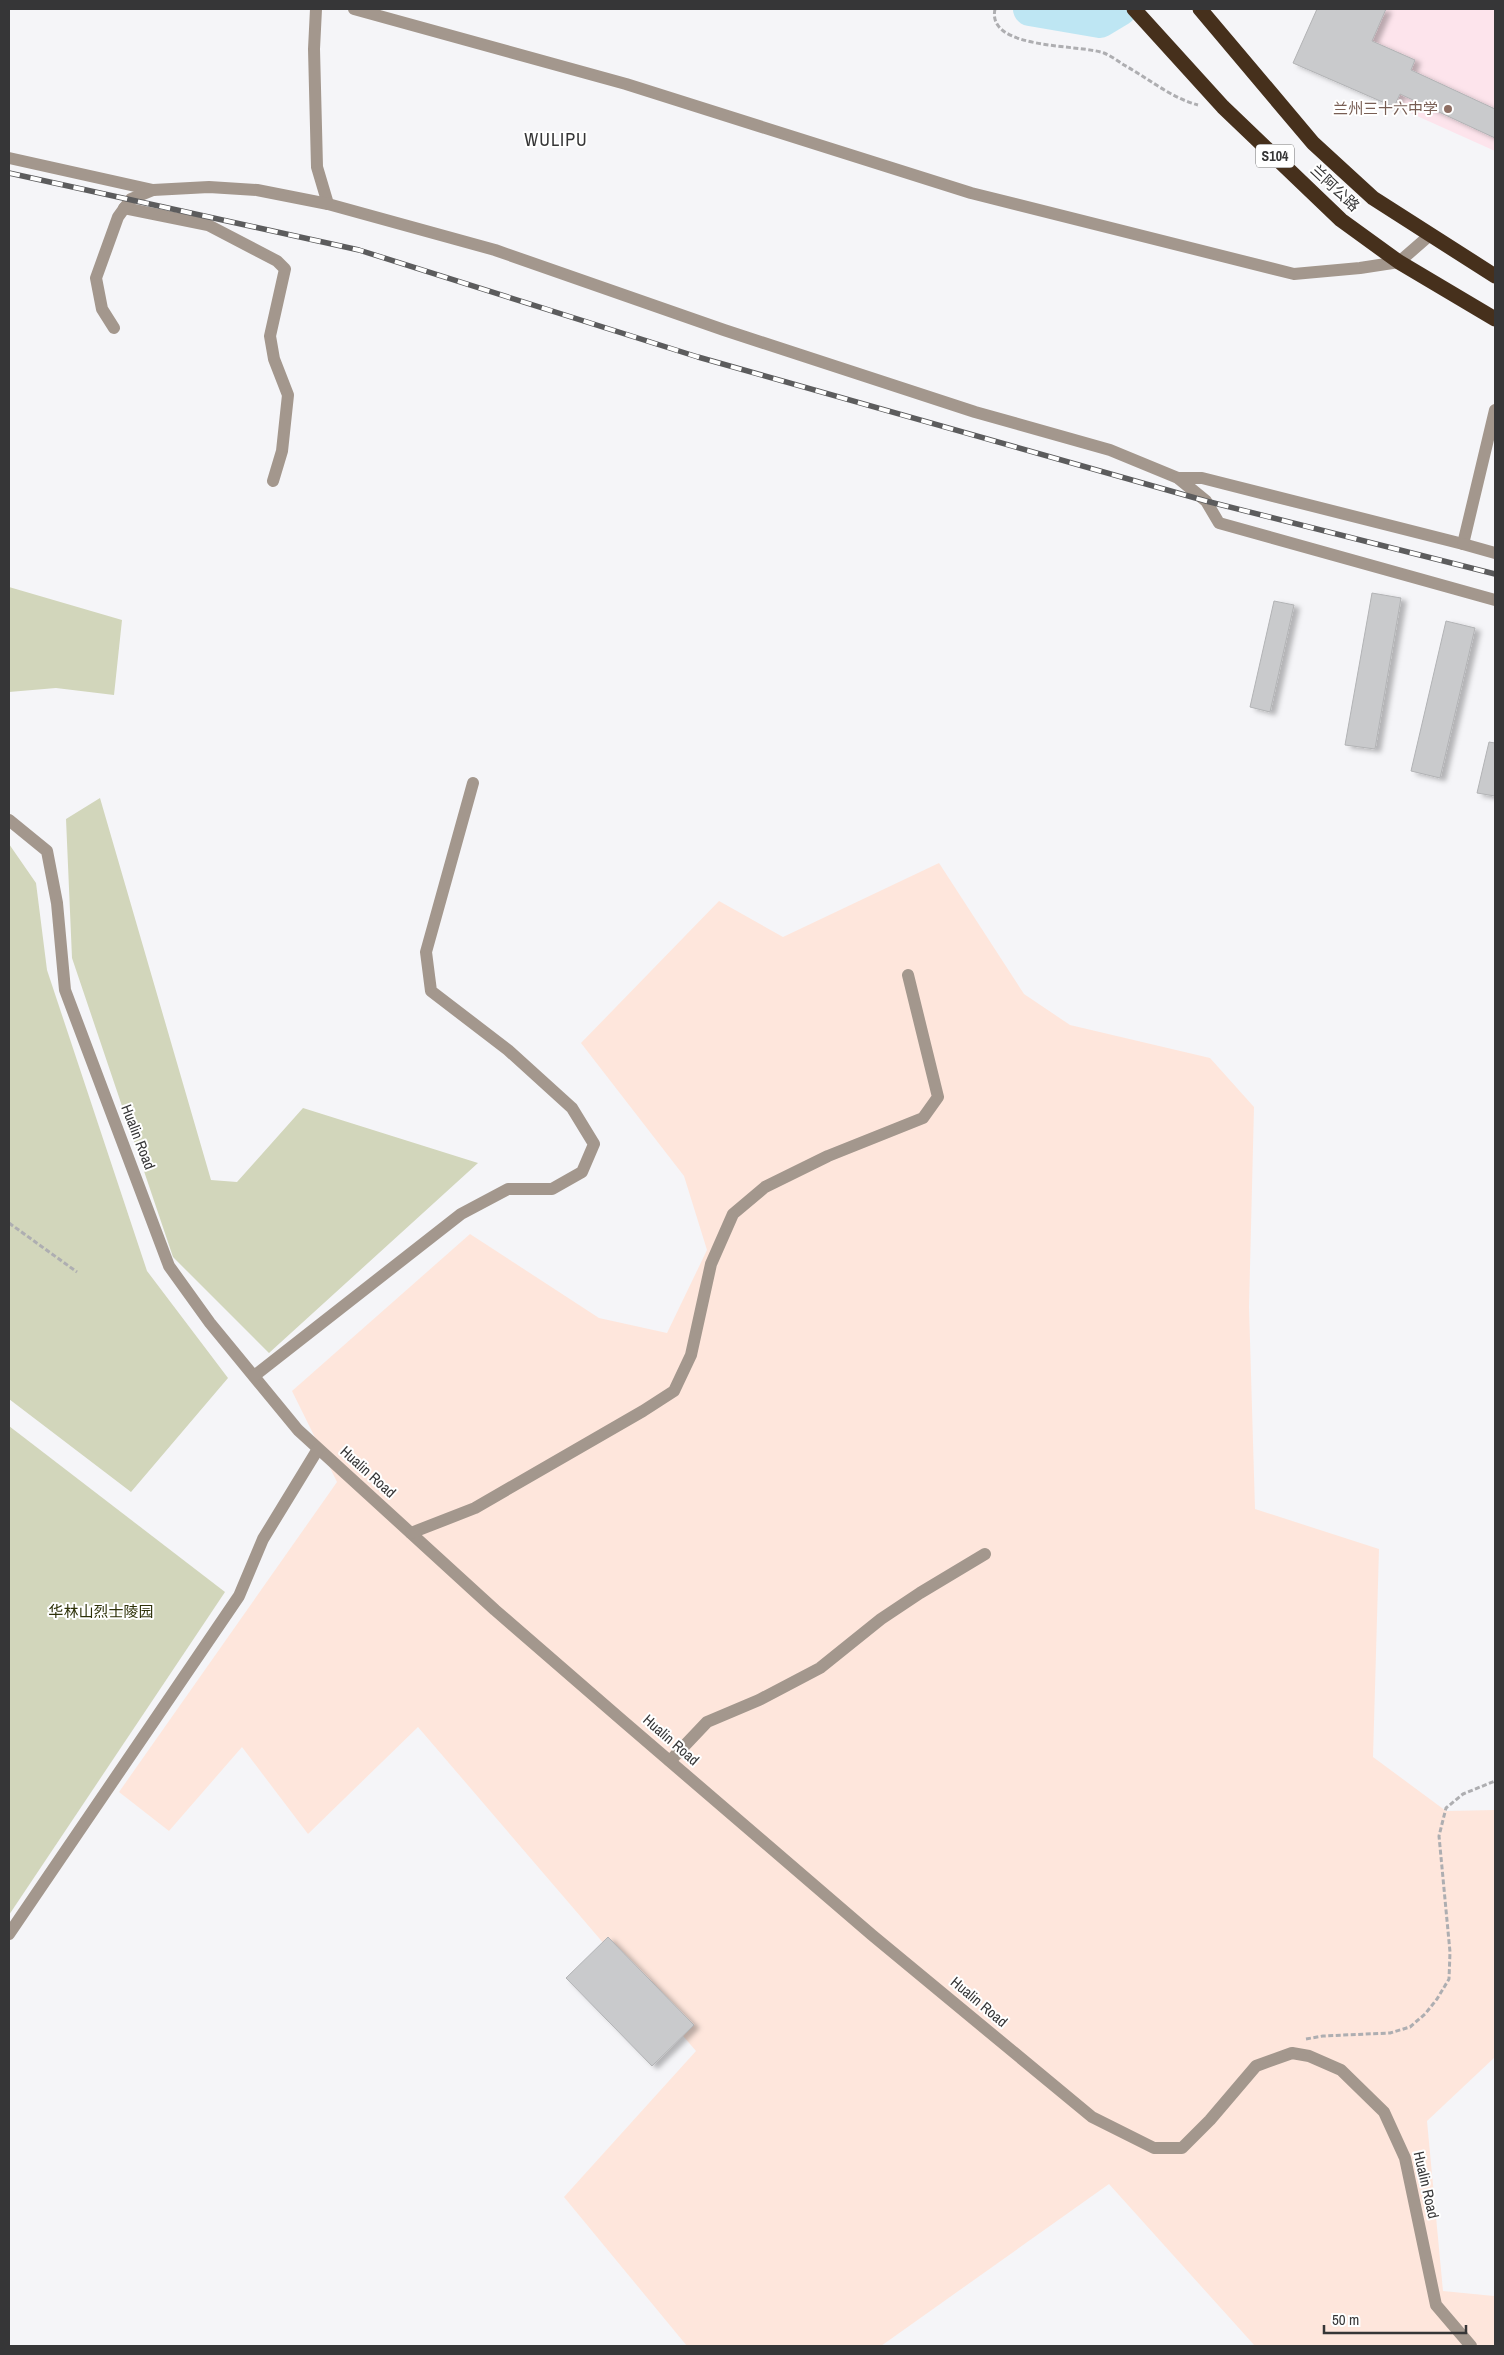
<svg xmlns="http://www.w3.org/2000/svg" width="1504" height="2355" font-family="'Archivo Narrow','Noto Sans SC',sans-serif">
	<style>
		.industrial { fill: #fee6dc }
		.education { fill: #fde4ec }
		.green { fill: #d2d6bb }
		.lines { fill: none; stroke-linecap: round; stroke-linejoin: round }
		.river { stroke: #bee6f3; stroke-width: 34 }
		.building { fill: #c9cacc; stroke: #b2b3b5; filter: url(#shadow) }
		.path { stroke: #aeaeb1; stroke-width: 3; stroke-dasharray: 5 2.5; stroke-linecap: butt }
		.minor { stroke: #a3978d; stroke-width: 12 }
		.highway { stroke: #46301c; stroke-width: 15 }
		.rail-casing { stroke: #5c5c5d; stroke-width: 5.5 }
		.rail { stroke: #fff; stroke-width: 4; stroke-dasharray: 11; stroke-linecap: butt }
		.education-dot { fill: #8d6e63; stroke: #fff; stroke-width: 2 }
		.labels { text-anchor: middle; stroke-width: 4; stroke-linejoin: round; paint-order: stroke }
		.shield { fill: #fff; stroke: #727273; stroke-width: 1 }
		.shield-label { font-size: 14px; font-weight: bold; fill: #363637 }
		.education-label { font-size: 15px; fill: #785e54; stroke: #fff; text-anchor: end }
		.street-label { font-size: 15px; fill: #363637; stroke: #fff }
		.park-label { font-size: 15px; fill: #2d3108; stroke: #fff }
		.quarter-label { font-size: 18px; letter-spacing: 1px; fill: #363637; stroke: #fff }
	</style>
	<defs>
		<filter id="shadow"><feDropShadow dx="5.5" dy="3" stdDeviation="2.5" flood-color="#0004"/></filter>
	</defs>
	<rect width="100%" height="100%" fill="#f5f5f8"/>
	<path class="industrial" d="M939,863l85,131 46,31 140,33 44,49 -5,200 6,202 124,40 -6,208 73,54 49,-1v247l-68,64 16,170 51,5 1,-2v52h-240l-146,-162 -228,162h-194l-123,-149 132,-146 -278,-324 -110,107 -66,-87 -73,84 -50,-39 218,-310 -45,-91 178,-157 129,84 68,15 40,-83 -23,-74 -103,-133 138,-142 64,36z"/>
	<path class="education" d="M1334,9h161v142l-187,-84z"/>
	<g class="green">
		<path d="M9,587l113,33 -8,75 -58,-7 -47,4z"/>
		<path d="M100,798l111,382 26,2 66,-74 175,55 -209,190 -96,-96 -101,-299 -6,-139z"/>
		<path d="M9,844l27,39 11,87 100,301 81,107 -97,114 -122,-93z"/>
		<path d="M9,1426l216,166 -216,323z"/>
	</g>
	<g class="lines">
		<path class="river" d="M1030,9l70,12 20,-12"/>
	</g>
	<g class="building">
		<path d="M1317,9h69l-14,32 43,19 -4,10 84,39v29l-95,-44 -6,13 -101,-44z"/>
		<path d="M1372,593l29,5 -26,151 -30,-4z"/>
		<path d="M1274,601l20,4 -24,107 -20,-5z"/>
		<path d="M1446,621l29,7 -35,150 -29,-7z"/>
		<path d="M1489,742l6,1v53l-18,-3z"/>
		<path d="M608,1937l86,88 -42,41 -86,-88z"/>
	</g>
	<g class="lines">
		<g class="path">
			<path d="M995,9c-9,41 84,35 109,44 7,3 14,8 20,12 24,13 47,33 74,40"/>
			<path d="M9,1223l68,49"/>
			<path d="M1306,2039l17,-3 67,-3 20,-6 15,-13 12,-15 12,-20 1,-27 -11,-116 7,-28 17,-14 32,-13"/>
		</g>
		<g class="minor">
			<path d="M316,9l-2,40 3,118 11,37"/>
			<path d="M354,9l272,75 345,109 323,81 66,-6 39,-6 31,-27"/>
			<path d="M9,158l144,32"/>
			<path d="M124,208l84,17 69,36 8,8 -15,67 4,23 14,36 -6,56 -9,30"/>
			<path d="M114,328l-12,-19 -6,-31 22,-61 13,-18 22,-9 56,-3 48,3 71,14 167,46 229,80 251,82 135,38 68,28 28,23 13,22 276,77"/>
			<path d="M1178,478h24l261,66 32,-134"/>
			<path d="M1463,544l32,9"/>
			<path d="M9,820l38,31 10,52 8,87 104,276 41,57 88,107 197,180 128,111 249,214 220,182 62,31h28l28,-28 46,-54 36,-13 17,3 32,14 43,42 21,46 31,147 35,41"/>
			<path d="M254,1376l207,-162 47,-25h44l30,-17 12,-28 -22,-36 -64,-58 -77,-59 -5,-39 47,-169"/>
			<path d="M411,1533l64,-25 168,-97 31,-20 17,-36 20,-91 22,-50 32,-27 63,-31 95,-38 15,-21 -30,-122"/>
			<path d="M670,1761l37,-39 52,-22 61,-32 61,-49 39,-26 65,-39"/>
			<path d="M9,1934l230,-338 24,-57 55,-90"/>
		</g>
		<g class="highway">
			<path d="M1134,9l89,98 118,113 58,42 96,57"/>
			<path d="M1200,9l113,134 60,55 122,78"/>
		</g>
		<defs>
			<path id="rail" d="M9,173l350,77 339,107 508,144 289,73"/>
		</defs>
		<use href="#rail" class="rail-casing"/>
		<use href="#rail" class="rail"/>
	</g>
	<circle class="education-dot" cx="1448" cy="109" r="5"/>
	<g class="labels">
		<rect class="shield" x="1256" y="144.5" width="38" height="23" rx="4"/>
		<g class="shield-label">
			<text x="1275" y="161">S104</text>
		</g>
		<g class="education-label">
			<text x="1438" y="114">兰州三十六中学</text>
		</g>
		<g class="street-label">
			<text transform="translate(1335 188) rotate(43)" y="5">兰阿公路</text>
			<text transform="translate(138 1137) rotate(69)" y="5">Hualin Road</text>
			<text transform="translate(368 1472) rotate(42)" y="5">Hualin Road</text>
			<text transform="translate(671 1740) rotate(41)" y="5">Hualin Road</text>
			<text transform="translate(979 2002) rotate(40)" y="5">Hualin Road</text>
			<text transform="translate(1426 2185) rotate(77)" y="5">Hualin Road</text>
		</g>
		<g class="park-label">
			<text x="101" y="1617">华林山烈士陵园</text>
		</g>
		<g class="quarter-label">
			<text x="556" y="146">WULIPU</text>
		</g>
	</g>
	<rect width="1504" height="2355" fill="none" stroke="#363637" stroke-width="20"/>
	<path d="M1324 2325v8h142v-8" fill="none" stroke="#363637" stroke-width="2.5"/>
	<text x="1332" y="2325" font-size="15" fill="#363637" stroke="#ffffff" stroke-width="4" paint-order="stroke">50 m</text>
</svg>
